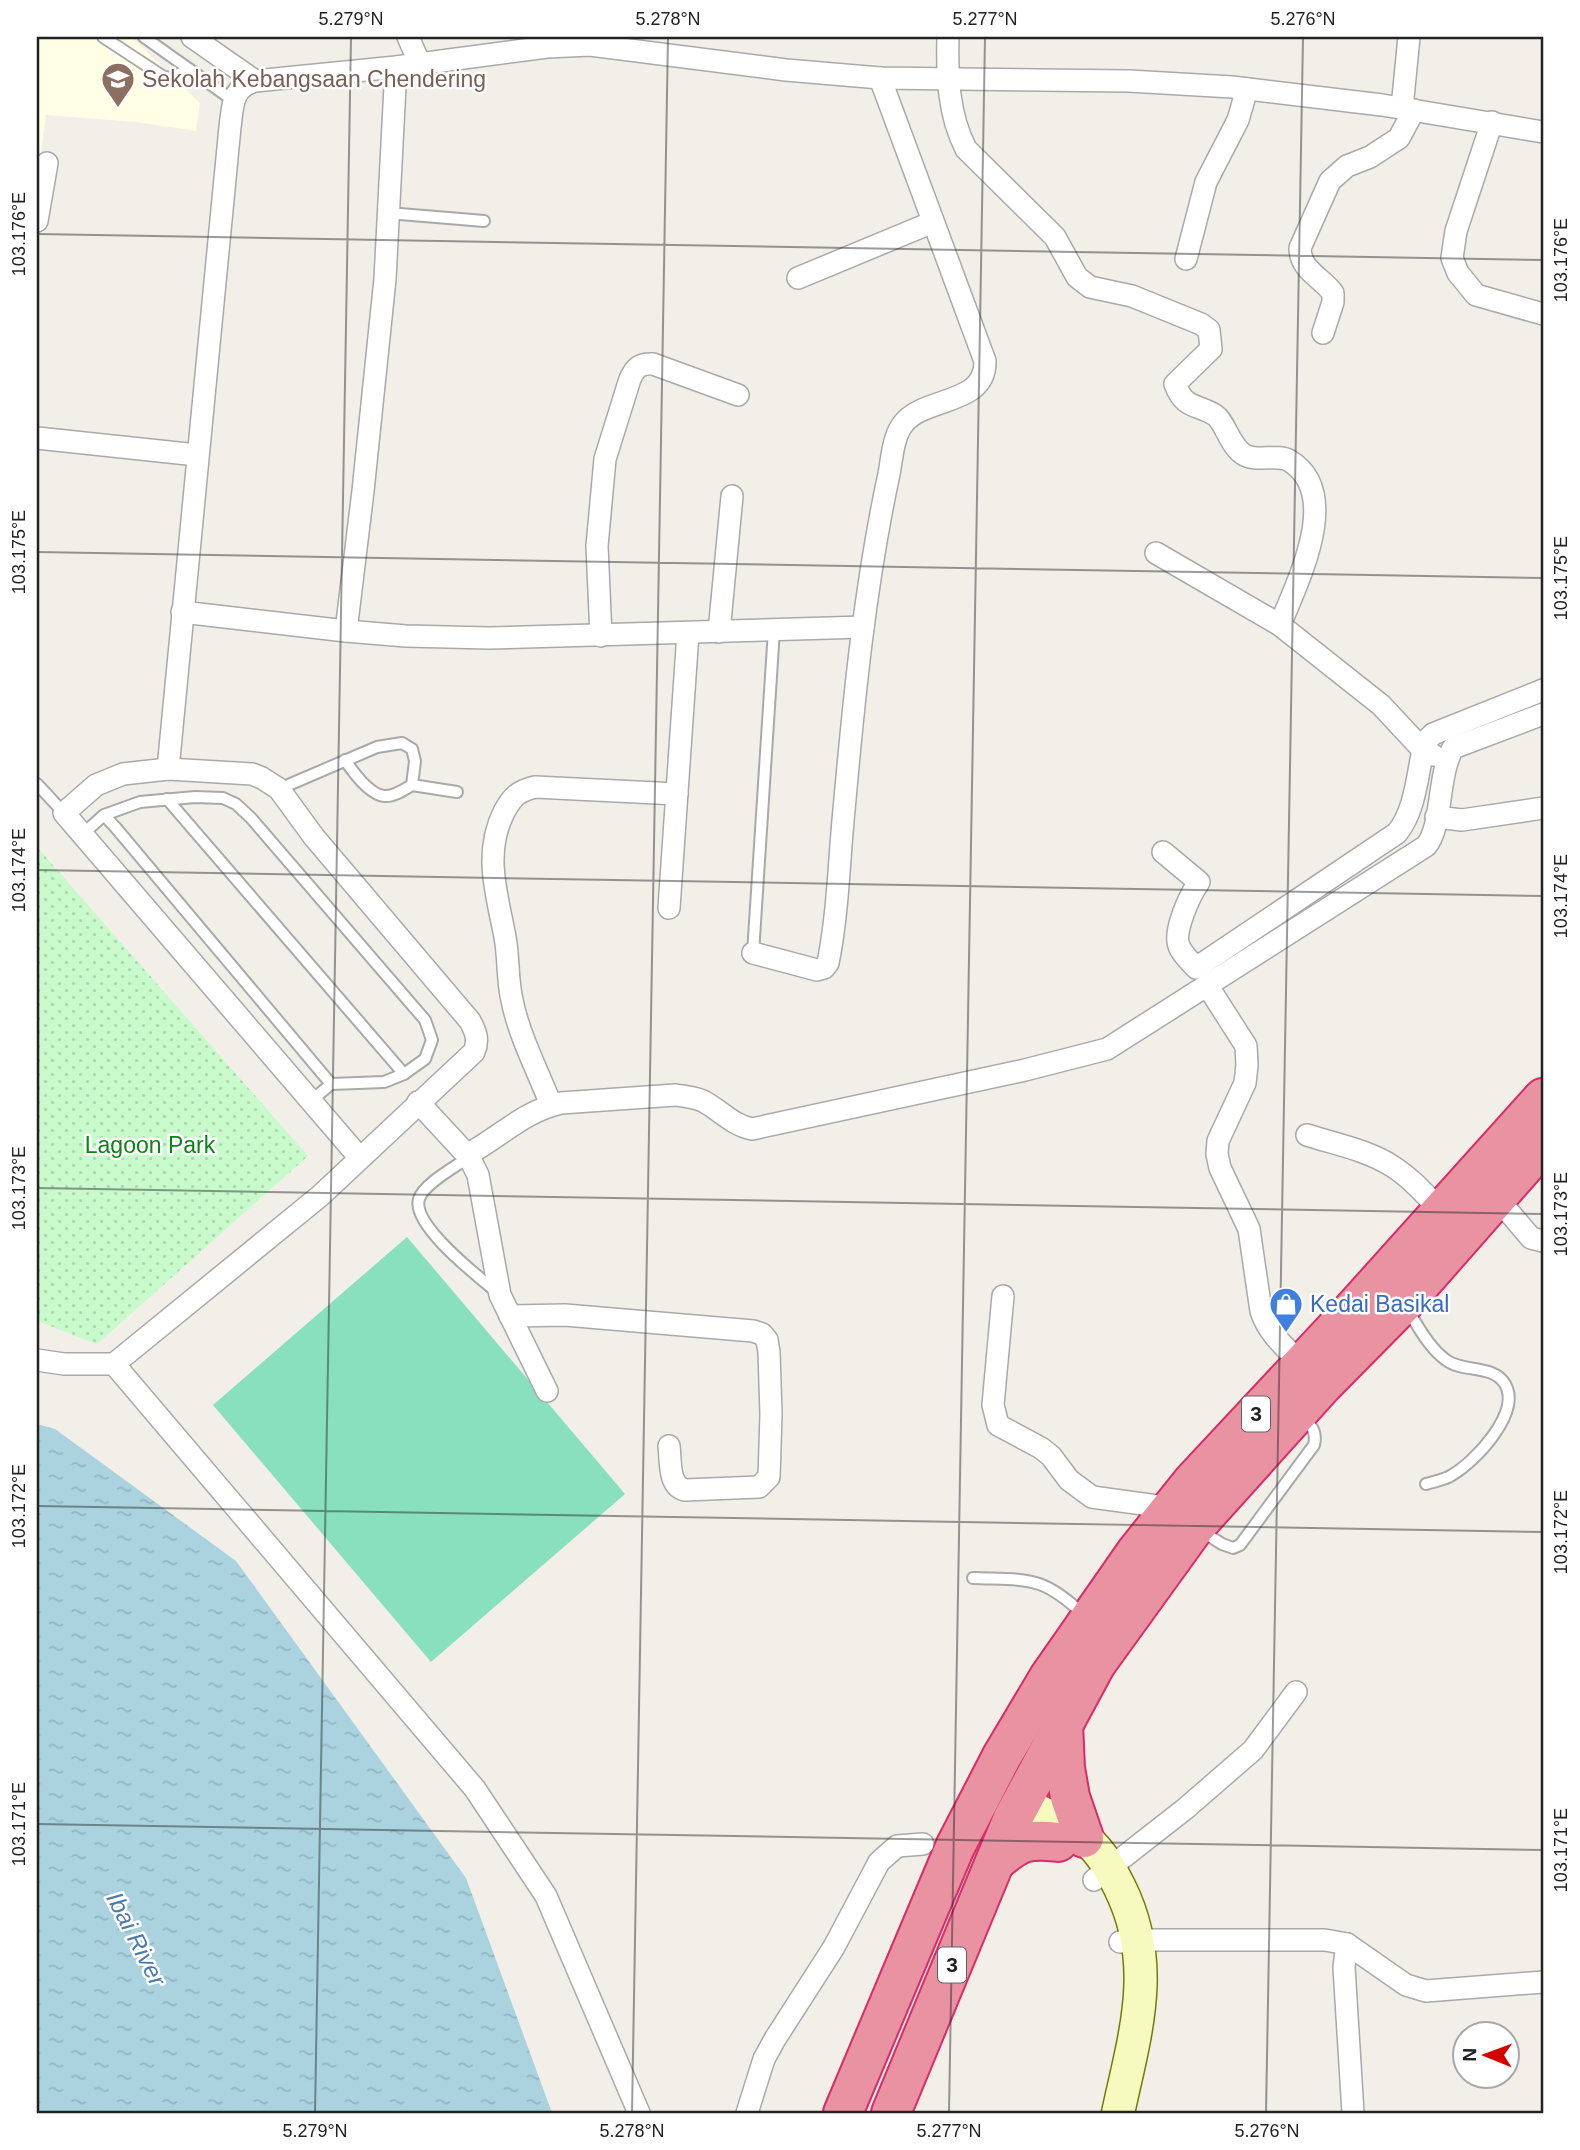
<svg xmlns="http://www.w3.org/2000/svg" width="1580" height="2150" font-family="Helvetica,sans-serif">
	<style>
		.education { fill: #ffffe5 }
		.park { fill: url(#park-dots) }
		.pitch { fill: #88e0be }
		.water { fill: url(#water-ripples) }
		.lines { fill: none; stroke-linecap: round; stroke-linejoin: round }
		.lane-casing { stroke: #a9a9a9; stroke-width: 14 }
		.street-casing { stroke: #a9a9a9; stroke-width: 24 }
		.secondary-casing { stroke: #707d05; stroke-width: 35 }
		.highway-casing { stroke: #dc2a67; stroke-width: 42 }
		.lane { stroke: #fff; stroke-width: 10 }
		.street { stroke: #fff; stroke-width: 21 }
		.secondary { stroke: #f7fabf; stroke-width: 32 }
		.highway { stroke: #e892a2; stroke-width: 38 }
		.ticks { fill: none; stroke: #222; stroke-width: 2; stroke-opacity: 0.45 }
		.labels { text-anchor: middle; stroke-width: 5; stroke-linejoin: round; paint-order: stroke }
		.shield { fill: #fff; stroke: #646464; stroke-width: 2 }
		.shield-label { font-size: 21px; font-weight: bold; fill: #222 }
		.education-label { font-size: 23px; fill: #785e54; stroke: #fff; text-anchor: start }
		.park-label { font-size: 23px; fill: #0c8416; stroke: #fff }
		.shop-label { font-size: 23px; fill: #366cbe; stroke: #fff; text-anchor: start }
		.water-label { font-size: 24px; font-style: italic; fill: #4a7aab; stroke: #fff }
		.neatline { fill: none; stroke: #222; stroke-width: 2.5 }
		.ticks-label { font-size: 18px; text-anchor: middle; fill: #222 }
	</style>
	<defs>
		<pattern id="park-dots" width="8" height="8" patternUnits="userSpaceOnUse" patternTransform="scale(1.75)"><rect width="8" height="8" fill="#c8facc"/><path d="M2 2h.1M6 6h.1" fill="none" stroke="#acd6af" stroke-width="1.8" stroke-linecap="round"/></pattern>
		<pattern id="water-ripples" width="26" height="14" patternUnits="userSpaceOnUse" patternTransform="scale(1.75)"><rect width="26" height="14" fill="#aad3df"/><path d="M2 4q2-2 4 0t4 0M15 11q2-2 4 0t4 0" fill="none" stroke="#92b5bf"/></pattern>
	</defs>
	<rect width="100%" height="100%" fill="#f2efe9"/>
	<path class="education" d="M37,37h94l69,66 -4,28 -60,-9 -90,-7 -9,66z"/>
	<path class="park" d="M37,847l271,309 -211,188 -60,-23z"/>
	<path class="pitch" d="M407,1237l218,257 -194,168 -218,-257z"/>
	<path class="water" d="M37,1424l18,5 181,132 230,317 86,235h-515z"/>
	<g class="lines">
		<defs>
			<g id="lane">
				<path d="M103,37l61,40 7,1 18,-9"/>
				<path d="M144,37l90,64"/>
				<path d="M388,213l96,8"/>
				<path d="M37,784l27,29"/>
				<path d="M412,785l45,7"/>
				<path d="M279,789l98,-42 25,-4 10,6 3,12 -3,24c-8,5 -19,12 -28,11 -15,-2 -31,-24 -39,-36"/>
				<path d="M167,799l237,275"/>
				<path d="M104,815l36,-13 55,-5 28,1 13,6 15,14 174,202 7,20 -7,19 -21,15 -20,8 -53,2"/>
				<path d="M84,833l20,-18 12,13 215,256 -20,17"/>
				<path d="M753,953l21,-323"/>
				<path d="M469,1157c-12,9 -46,27 -50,42 -8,26 60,78 79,94"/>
				<path d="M1407,1309c11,17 22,39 39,51 17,13 47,4 59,24 17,28 -30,78 -53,91 -7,5 -17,6 -26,9"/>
				<path d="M1200,1530l22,14 11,4 7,-3 74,-100c3,-13 -2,-18 -10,-28"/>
				<path d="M973,1578c55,2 69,-3 111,37"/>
			</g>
			<g id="street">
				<path d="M192,37l63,44"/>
				<path d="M408,37l12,27"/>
				<path d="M948,37c-1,38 0,77 18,112l89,88 22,40 13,10 42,9 69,28 8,6 2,19 -36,35c9,25 22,20 40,31 10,7 14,29 28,39 13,9 34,-1 47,7 53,33 7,121 -10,164"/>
				<path d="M1402,108l7,-71"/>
				<path d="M1492,122l-36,109 -4,27 6,15 18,22 67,19"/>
				<path d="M37,221l10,-58"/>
				<path d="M1186,259l20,-77 32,-62 9,-31"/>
				<path d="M798,278l135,-56"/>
				<path d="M1323,333l10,-31v-9c-12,-16 -33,-23 -33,-45l30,-67 17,-15 23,-9 29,-19 15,-28"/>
				<path d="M37,438l160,17"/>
				<path d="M1156,553l124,72 101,80 42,45 10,5"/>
				<path d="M182,612l164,19 60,5 83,2 374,-11"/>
				<path d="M346,631l17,-140 22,-212 11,-212"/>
				<path d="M719,632l13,-136"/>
				<path d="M601,636l-4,-90 8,-87 25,-80c5,-11 10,-16 23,-15l85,31"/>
				<path d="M168,769l62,-642c3,-21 1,-39 25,-46l141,-14 151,-20 43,-2 196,25 94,8 249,3 103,6 150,18 161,27"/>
				<path d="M1436,817l26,3 81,-12"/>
				<path d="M1163,852l36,30c-9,13 -26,49 -20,64 3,8 11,15 17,22l201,-135c18,-22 20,-56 26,-83l3,-9 7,-7 110,-44"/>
				<path d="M669,908l19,-275"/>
				<path d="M753,953l64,17 7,-2 4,-5c10,-49 11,-103 16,-153 10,-112 21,-225 45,-336 3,-16 4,-37 14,-50 21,-28 83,-18 82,-63l-105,-283"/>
				<path d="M1207,985l39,61 1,19 -2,18 -27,58 -1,13 3,14 29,61 12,82c7,22 24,36 41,53"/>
				<path d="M418,1102l51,55 9,18 22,120 47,96"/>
				<path d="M551,1105c-13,-34 -32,-69 -39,-105 -5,-21 -3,-42 -7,-63 -8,-43 -22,-83 -1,-125 8,-15 14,-21 31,-25l142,7"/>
				<path d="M1307,1135c28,9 60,15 85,31 19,12 34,29 49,45"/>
				<path d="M469,1157l3,-5c30,-17 53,-41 89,-49l114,-8c9,1 19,2 28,6 17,9 29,24 49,28l273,-59 82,-21 319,-203c17,-20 11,-70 27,-98l90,-34"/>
				<path d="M1497,1198l34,40 12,3"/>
				<path d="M1003,1296l-10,109 5,20 43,23 10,8 18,24 23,17 80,11"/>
				<path d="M510,1316l55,-1 188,16 9,3 5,6 2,12 2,62 -2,63 -10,10 -74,3c-17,-4 -14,-29 -16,-44"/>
				<path d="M37,1360l27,4h50l206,-168 154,-144c5,-12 2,-20 -4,-31l-156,-184 -35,-48 -17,-11 -10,-4 -84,-5 -45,5 -27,11 -32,28 295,344"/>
				<path d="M114,1364l361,425 71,107 93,217"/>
				<path d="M1094,1880l91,-71 68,-59 43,-58"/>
				<path d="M1120,1942l19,-2h186l22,4 59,41 20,6 117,-9"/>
				<path d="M1347,1944l-3,23 9,146"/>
				<path d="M747,2113l17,-54 11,-20 59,-92 45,-85 18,-16 26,-2"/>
			</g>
			<path id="secondary" d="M1021,1802c22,12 47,22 66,38 15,13 24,30 33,48 38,77 15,146 -2,225"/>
			<g id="highway">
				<path d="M1063,1724l2,44 5,29 14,41"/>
				<path d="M995,1862c24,-20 31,-24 63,-20"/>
				<path d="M843,2113l112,-266 47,-91 47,-79 87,-125 56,-70 154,-165 197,-219"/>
				<path d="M891,2113l122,-295 83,-154 99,-137 127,-141 81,-82 140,-159"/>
			</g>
		</defs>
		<use href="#lane" class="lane-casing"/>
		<use href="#street" class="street-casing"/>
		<use href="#secondary" class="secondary-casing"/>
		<use href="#highway" class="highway-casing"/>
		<use href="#lane" class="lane"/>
		<use href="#street" class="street"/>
		<use href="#secondary" class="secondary"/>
		<use href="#highway" class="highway"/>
	</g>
	<path class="ticks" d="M37,234l1506,26M37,552l1506,26M37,870l1506,26M37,1188l1506,26M37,1506l1506,26M37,1824l1506,26M315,2113l36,-2076M632,2113l36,-2076M949,2113l36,-2076M1266,2113l37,-2076"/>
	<defs>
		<symbol id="school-pin" viewBox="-11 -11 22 30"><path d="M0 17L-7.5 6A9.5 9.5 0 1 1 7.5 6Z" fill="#8d6e63" stroke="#fff"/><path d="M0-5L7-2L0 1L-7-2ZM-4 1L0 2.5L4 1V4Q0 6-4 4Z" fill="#fff"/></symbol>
		<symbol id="shop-pin" viewBox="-11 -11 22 30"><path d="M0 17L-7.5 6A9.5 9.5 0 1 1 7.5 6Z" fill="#3f7fe0" stroke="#fff"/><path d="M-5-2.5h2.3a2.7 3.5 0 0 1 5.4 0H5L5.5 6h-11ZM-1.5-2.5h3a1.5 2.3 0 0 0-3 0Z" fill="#fff"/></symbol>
	</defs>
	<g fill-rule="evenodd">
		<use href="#school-pin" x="99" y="60" width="38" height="52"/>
		<use href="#shop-pin" x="1267" y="1285" width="38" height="52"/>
	</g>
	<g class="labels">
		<g class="shield">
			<rect x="1242" y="1396.5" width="28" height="35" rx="5"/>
			<rect x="938" y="1947.5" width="28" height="35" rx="5"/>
		</g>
		<g class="shield-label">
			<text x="1256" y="1421">3</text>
			<text x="952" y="1972">3</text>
		</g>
		<g class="education-label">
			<text x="142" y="87">Sekolah Kebangsaan Chendering</text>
		</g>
		<g class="park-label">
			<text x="150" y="1153">Lagoon Park</text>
		</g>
		<g class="shop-label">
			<text x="1310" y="1312">Kedai Basikal</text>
		</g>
		<g class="water-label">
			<text transform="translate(136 1939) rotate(63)" y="8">Ibai River</text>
		</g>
	</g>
	<rect width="1580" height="2150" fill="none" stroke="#ffffff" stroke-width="77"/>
	<g transform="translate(1486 2055) rotate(271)"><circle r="33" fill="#ffffff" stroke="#a7a7a7" stroke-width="2"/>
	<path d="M0-5L12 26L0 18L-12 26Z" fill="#d40000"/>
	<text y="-10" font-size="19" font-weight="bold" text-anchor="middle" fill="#222222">N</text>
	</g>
	<rect x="38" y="38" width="1504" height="2074" class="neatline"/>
	<g class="ticks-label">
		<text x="351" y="25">5.279°N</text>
		<text x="668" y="25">5.278°N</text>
		<text x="985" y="25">5.277°N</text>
		<text x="1303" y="25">5.276°N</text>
		<text transform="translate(19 234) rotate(-90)" y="6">103.176°E</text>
		<text transform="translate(1561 260) rotate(-90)" y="6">103.176°E</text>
		<text transform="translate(19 552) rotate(-90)" y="6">103.175°E</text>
		<text transform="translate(1561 578) rotate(-90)" y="6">103.175°E</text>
		<text transform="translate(19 870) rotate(-90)" y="6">103.174°E</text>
		<text transform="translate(1561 896) rotate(-90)" y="6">103.174°E</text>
		<text transform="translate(19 1188) rotate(-90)" y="6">103.173°E</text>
		<text transform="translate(1561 1214) rotate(-90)" y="6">103.173°E</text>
		<text transform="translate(19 1506) rotate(-90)" y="6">103.172°E</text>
		<text transform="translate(1561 1532) rotate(-90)" y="6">103.172°E</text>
		<text transform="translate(19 1824) rotate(-90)" y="6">103.171°E</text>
		<text transform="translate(1561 1850) rotate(-90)" y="6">103.171°E</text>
		<text x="315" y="2137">5.279°N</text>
		<text x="632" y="2137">5.278°N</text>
		<text x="949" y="2137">5.277°N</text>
		<text x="1267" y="2137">5.276°N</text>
	</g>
</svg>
